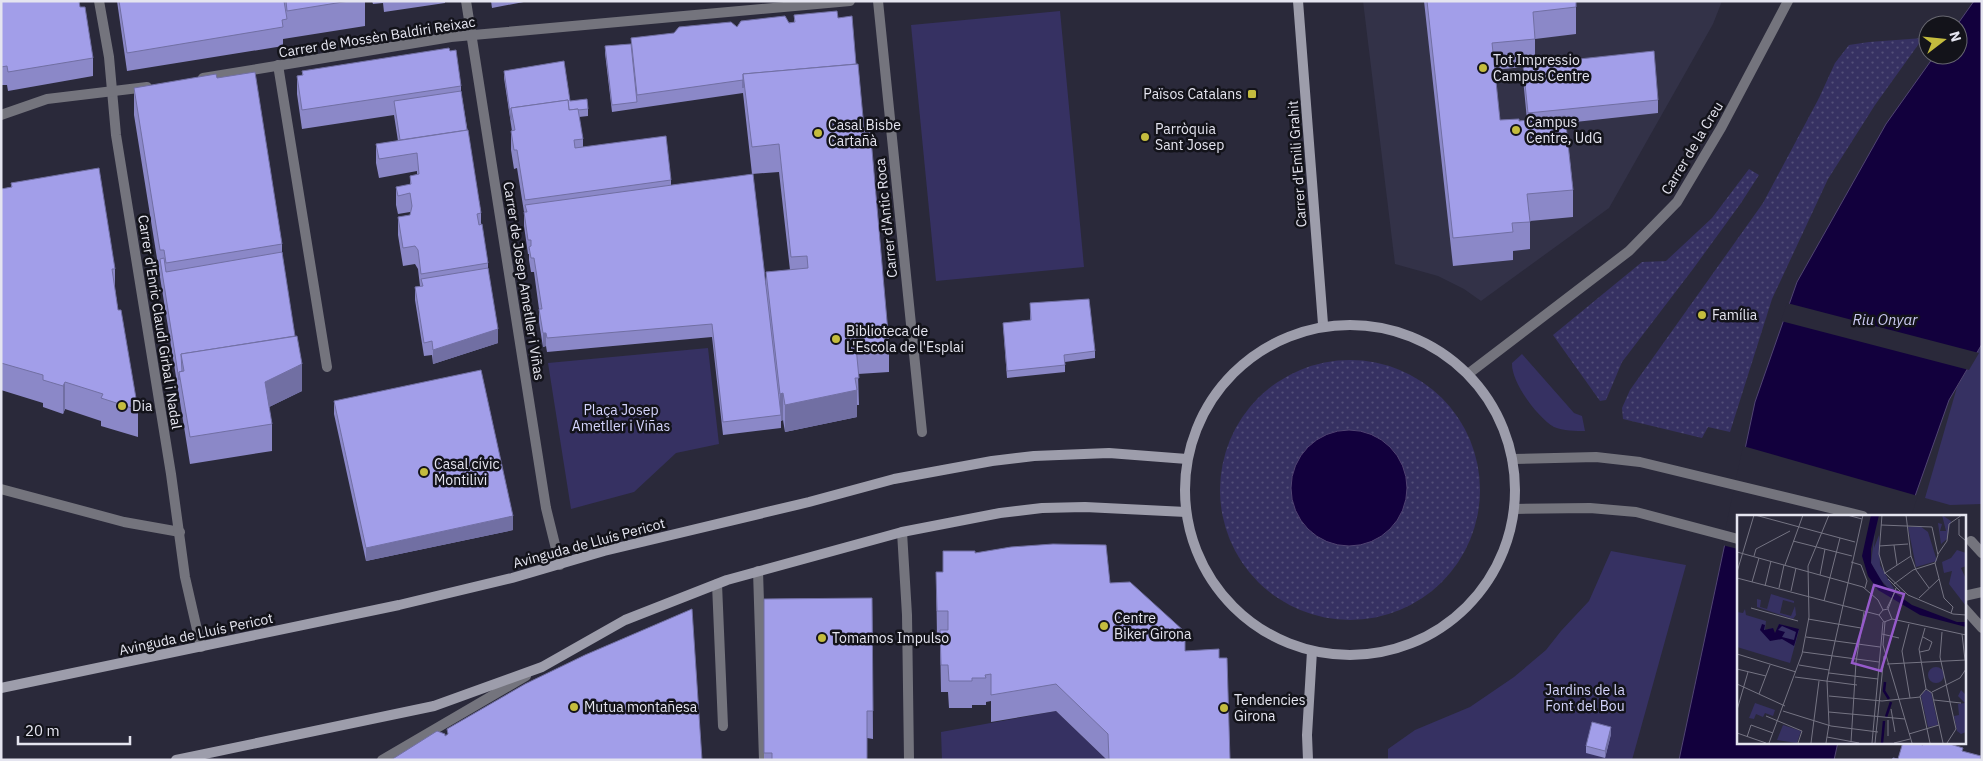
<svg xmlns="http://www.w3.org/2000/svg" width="1983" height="761" font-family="'IBM Plex Sans',sans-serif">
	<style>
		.built { fill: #333248 }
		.grass { fill: url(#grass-dots) }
		.green { fill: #363162 }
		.water { fill: #12003d; stroke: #514573 }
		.pier { fill: #2a293a }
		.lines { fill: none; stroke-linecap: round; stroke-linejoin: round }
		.lane { stroke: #74747d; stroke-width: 10 }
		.street { stroke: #74747d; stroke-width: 10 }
		.secondary { stroke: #9d9dab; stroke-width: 10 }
		.wall { fill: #8b88c8; fill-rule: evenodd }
		.shaded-wall { fill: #716fa3 }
		.building { fill: #a29ee9; stroke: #716fa3 }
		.poi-dot { fill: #c4bc3e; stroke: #13131a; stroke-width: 2 }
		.labels { text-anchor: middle; stroke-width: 5; stroke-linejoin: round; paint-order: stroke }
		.street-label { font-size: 14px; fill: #e5e5f0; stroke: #13131a }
		.poi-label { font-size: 14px; fill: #e5e5f0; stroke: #13131a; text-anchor: start }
		.park-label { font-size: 14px; fill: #d4d4fc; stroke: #13131a }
		.water-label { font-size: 15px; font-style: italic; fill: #cac9f1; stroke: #13131a }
		.inset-river { fill: none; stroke: #12003d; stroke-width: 2.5 }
		.inset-road { fill: none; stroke: #757483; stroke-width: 1 }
		.view { fill: #965acb; fill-opacity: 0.15; stroke: #965acb; stroke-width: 2.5 }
		.inset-edge { fill: none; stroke: #e5e5f0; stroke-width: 2.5 }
	</style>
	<defs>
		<pattern id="grass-dots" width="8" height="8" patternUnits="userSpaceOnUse" patternTransform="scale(1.25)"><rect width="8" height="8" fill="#363162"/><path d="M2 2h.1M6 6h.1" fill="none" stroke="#534f79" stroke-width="1.8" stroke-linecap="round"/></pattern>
	</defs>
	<rect width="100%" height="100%" fill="#2a293a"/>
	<path class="built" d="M1363,1h359l-9,23 -104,184 -128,93 -17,-12 -26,-13 -43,-12z"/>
	<g class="grass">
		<path d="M1923,38l-48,67 -47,74 -56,120 -42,133 -22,-5 -6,11 -79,-19 -1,-11 8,-18 133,-187 56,-105 16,-35 14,-18 20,-3z"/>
		<path d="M1749,169l10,6 -18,28 -48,66 -71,93 -16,38 -6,1 -47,-66 89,-73 24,-1 46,-43z"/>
		<circle cx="1350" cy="490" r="130"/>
	</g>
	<g class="green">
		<path d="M1060,11l24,256 -148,14 -25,-256z"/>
		<path d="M1982,344v160l-32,1 -25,-7 32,-111z"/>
		<path d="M708,348l11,96 -43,9 -42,39 -63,17 -23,-146z"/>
		<path d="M1522,354l52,59 8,3 3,15c-9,0 -22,0 -31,-4 -17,-10 -43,-45 -42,-64z"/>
		<path d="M1611,551l75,14 -54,195h-244v-11l27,-19 55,-23 44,-30 32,-27 15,-19 28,-30z"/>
		<path d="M1056,711l51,49h-165l-1,-28z"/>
	</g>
	<g class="water">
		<path d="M1974,1h8v343l-33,56 -41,116h-170v226h100l-4,18h-155l76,-358 42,-120 89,-158 49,-69h23l-1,-30z"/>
		<circle cx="1349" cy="488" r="58"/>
	</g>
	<g class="pier">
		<path d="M1787,303l192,50 -10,17 -188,-49z"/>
		<path d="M1743,446l175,50 -7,20h-173v33l-16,-4z"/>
	</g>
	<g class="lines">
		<g class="lane">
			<path d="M1,489l123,33 56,10"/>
			<path d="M717,584l6,142"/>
		</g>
		<g class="street">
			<path d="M99,1l10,56 7,78 55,339 14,103 16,70"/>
			<path d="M466,1l80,507 14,57"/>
			<path d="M878,1l44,431"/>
			<path d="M278,65l49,302"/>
			<path d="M203,78l248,-41 399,-36"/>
			<path d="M1,115l46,-16 100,-12"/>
			<path d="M1468,374l161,-123 48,-49 44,-74 67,-127"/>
			<path d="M1512,459l84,-2 44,5 223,54"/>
			<path d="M1514,509l76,-1 46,4 102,27"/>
			<path d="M902,532l5,83 2,145"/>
			<path d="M1971,541l11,12"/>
			<path d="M758,571l6,189"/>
			<path d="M1964,596l18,-4"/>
			<path d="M1964,608l18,20"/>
			<path d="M382,760l144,-84"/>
		</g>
		<g class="secondary">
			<path d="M1298,1l25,323"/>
			<circle cx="1350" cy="490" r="165"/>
			<path d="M1,688l398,-83 113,-27 92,-27 205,-49 85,-23 98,-18 42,-5 75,-3 78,6"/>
			<path d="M176,760l258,-54 108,-39 83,-47 102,-40 175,-48 98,-19 42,-5 43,-1 101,5"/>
			<path d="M1308,760l-1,-25 5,-84"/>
		</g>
	</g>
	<g class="wall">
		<path d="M1,1l79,6 13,51v18l-85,15 -1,-6h-6z"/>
		<path d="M117,1h248v25l-82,13v7l-156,25z"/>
		<path d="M372,1h73v2l-61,9 -1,-9 -10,1z"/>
		<path d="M491,1h38l-37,7z"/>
		<path d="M1424,1h152v33l-41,5v25l123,36v13l-92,10 7,67v27l-43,4v28l-17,2v9l-60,6zM1523,67v11l4,42 -8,1 -19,-1 -6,-50z"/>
		<path d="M794,15l44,3 18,46 33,280v28l-31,2 1,31h-2v12l-72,15 -2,-12 -2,1v7l-58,7 -11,-98 -165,15 -1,-6 -3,1 -4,-25v-13l-5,-37h-3l-2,-12v-6h-1l-4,-28v-14l-7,-44 -3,1 -3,-19v-19h1l-8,-53v-7l84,38v7l-9,1 4,22v8l88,33v6l95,100v-14l24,-2 -11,-98 -27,2 -9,-81 -131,19 -7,-59v-7l26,-2v-6l163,-16z"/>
		<path d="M302,71l159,15v5l20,122v11l7,39v5l10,75 -65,21 -1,-9 -8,1 -9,-56v-13l5,-1 -2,-17 -3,-5 -12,2 -5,-31v-18l12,-2v-3l-12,2 -2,-9v-18l14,-2v-9l7,-1v-4l-38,7 -3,-15v-19l22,-3 -4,-26 -92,14 -5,-35v-18l5,-1z"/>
		<path d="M134,88l148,156v8l20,139 -33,16 3,17v27l-82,13 -56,-349z"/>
		<path d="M11,183l104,86v20l3,21 20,100v27l-37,-11v-5l-36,-12 -2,5 -20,-7v-4l-42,-13v-201l10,-2z"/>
		<path d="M1030,303l65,48v7l-30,4v10l-58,6 -4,-55 27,-3z"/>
		<path d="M334,401l179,129 -147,31 -32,-147z"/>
		<path d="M975,553l135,30 75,68 34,7 11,102h-123l-51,-49 -65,11v-21l-5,1v3h-14v3h-23l-1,-16h-7l-1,-54h-3l-1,-66h7z"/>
		<path d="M872,598l1,141 -6,-1v22h-103v-161z"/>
		<path d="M1611,734l-6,24 -19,-5v-7z"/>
	</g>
	<g class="shaded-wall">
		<path d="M498,329v14l-65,21v-14z"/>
		<path d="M543,333h3v13l-3,1z"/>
		<path d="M302,364v27l-37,18v-27z"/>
		<path d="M65,382v27l-2,5v-28z"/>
		<path d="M857,390v27l-72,15v-27z"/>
		<path d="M783,393v27l-2,1v-6h-1v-21z"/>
		<path d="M513,516v14l-147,31v-13z"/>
		<path d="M1611,727v7l-6,24v-7z"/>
	</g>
	<g class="building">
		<path d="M1,1h78l1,6h5l8,51 -85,14 -1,-6 -6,1z"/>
		<path d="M119,1h165l3,18 -5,1 1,7 -156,26z"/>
		<path d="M286,1h63l-62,10z"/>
		<path d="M1427,1h149v6l-43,5 2,27 -43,4 8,77 19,-1v2l46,-5 8,74 -46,4 3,28 -18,1 1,9 -60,6z"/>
		<path d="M837,11l1,7 14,-2 4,48 -113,10v14v-8l-106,15 -6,-57 43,-5 5,-6 52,-5 6,5 4,-6 44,-5 4,7 6,-1 -1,-7z"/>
		<path d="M631,44l6,58 -25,3 -7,-59z"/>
		<path d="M449,48l1,3 6,-1 5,36 -159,24 -5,-34 6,-1 -1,-4z"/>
		<path d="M1654,51l4,49 -130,13 -5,-48z"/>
		<path d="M564,61l6,40 17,-2 1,10 -10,1v-1l-9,1 -1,-10 -57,8v12l-7,-49z"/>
		<path d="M858,64l6,64 6,-1 19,217 -33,3 3,31h-4l2,12 -72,15 -2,-12 -3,1 -14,-122 42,-4 -1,-12 -16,1 -12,-113 -27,3 -9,-73z"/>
		<path d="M255,72l27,172 -116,19 -2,-13h-4l-26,-162 82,-14 1,4z"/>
		<path d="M461,91l6,39 -67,10 -6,-39z"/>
		<path d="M568,100l1,10 9,-1 5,30 -9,1 1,8 91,-12 5,44 -146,20 -8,-50h-3l-3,-19 4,-1 -4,-22z"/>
		<path d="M468,130l13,83 -4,1 2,11 3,-1 6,39 -67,11 -3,-24 -3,-4 -12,2 -5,-31 12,-2 2,-9 -2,-13 -12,3 -2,-9 15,-3 -1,-8 9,-2 -2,-21 -38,6 -3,-15z"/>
		<path d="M99,168l16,101h-3l6,41h3l17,100 -37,-12 2,-4 -38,-12 -2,4 -20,-6v-5l-42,-12v-174l11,-2 -1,-4z"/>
		<path d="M753,174l28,241 -58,7 -11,-98 -165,14 -1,-5h-3l-4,-24h3l-8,-51h-3l-2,-11 2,-1v-6h-3l-4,-28h3l-2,-7z"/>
		<path d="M282,252l13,84 -114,18 1,17 -3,1v8l-19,-121 4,-1 2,14z"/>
		<path d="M488,268l10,61 -65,21 -1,-9 -8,2 -9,-56 8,-1 -2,-7z"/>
		<path d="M1089,299l6,52 -31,4 1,10 -58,6 -4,-48 28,-3 -1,-17z"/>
		<path d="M297,336l5,28 -37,18 7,42 -82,13 -11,-65 5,-1 -3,-17z"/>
		<path d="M481,370l32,146 -147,32 -32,-147z"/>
		<path d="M1053,544l53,1 4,38 20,-1 55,50v19l34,-2v9h8l3,102h-121l-1,-26 -52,-50 -65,11v-21l-6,1 1,3h-14v3h-23l-1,-16h-7l-1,-35h8v-19h-11l-1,-39h7v-21h32v2l36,-6z"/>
		<path d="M872,598l1,113h-6v49h-95v-7h-8v-154z"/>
		<path d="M692,609l10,151h-311l46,-29 8,3v2l3,-2 -1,-5 78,-45 60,-29z"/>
		<path d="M1592,722l19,5 -6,24 -19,-5z"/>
		<path d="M1903,742h9l11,3 1,-3h19l20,6 -1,3 19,5 -1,4h-88l1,-2 5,1z"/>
	</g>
	<g class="poi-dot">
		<circle cx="1483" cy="68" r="5"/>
		<rect x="1247" y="89" width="10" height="10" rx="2.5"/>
		<circle cx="1516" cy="130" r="5"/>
		<circle cx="818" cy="133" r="5"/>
		<circle cx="1145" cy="137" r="5"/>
		<circle cx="1702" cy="315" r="5"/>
		<circle cx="836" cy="339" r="5"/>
		<circle cx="122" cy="406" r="5"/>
		<circle cx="424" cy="472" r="5"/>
		<circle cx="1104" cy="626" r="5"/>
		<circle cx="822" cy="638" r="5"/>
		<circle cx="574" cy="707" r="5"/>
		<circle cx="1224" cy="708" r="5"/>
	</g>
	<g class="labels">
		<g class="street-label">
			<text transform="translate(377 37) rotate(-9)" y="5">Carrer de Mossèn Baldiri Reixac</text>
			<text transform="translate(1692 148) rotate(-59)" y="5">Carrer de la Creu</text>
			<text transform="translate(1297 164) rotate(-94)" y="5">Carrer d'Emili Grahit</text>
			<text transform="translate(886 218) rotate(-96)" y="5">Carrer d'Antic Roca</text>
			<text transform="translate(524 281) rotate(81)" y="5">Carrer de Josep Ametller i Viñas</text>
			<text transform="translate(160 322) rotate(81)" y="5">Carrer d'Enric Claudi Girbal i Nadal</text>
			<text transform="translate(589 543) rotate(-15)" y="5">Avinguda de Lluís Pericot</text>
			<text transform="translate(196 634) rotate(-12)" y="5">Avinguda de Lluís Pericot</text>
		</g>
		<g class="poi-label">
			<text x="1493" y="65">Tot Impressio<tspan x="1493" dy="16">Campus Centre</tspan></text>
			<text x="1242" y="99" text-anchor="end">Països Catalans</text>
			<text x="1526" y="127">Campus<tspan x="1526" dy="16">Centre, UdG</tspan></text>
			<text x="828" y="130">Casal Bisbe<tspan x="828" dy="16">Cartañà</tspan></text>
			<text x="1155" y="134">Parròquia<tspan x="1155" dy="16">Sant Josep</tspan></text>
			<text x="1712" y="320">Família</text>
			<text x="846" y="336">Biblioteca de<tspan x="846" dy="16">L'Escola de l'Esplai</tspan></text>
			<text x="132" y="411">Dia</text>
			<text x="434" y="469">Casal cívic<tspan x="434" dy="16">Montilivi</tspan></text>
			<text x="1114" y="623">Centre<tspan x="1114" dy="16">Biker Girona</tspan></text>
			<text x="832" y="643">Tomamos Impulso</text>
			<text x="1234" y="705">Tendencies<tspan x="1234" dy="16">Girona</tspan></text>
			<text x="584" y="712">Mutua montañesa</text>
		</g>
		<g class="park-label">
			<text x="621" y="415">Plaça Josep<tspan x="621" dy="16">Ametller i Viñas</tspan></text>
			<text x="1585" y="695">Jardins de la<tspan x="1585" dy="16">Font del Bou</tspan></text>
		</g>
		<g class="water-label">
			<text x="1885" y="325">Riu Onyar</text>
		</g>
	</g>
	<g transform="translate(1737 515)">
		<rect width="229" height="229" fill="#2a293a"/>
		<path d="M220,35l9,3v13l-5,2 5,11v27l-17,-22 3,-13 -8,2 -1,-5 -1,-6 9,-4z" fill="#363162"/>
		<path d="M205,0l9,6 -4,18 -6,5 -3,-21 4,1 -2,7h6zM183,11l8,6 9,29 -21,6 -8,-40zM138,15l-1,18 5,-13 1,30 14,24 -1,4 -15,-16 -7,-14zM34,79l23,7v2l-11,-3 -3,13 11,3 4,-10 1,9 -3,4 -36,-12v-8l4,1 -1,7 7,2zM8,94l1,6 20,6 -1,9 8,-2 -1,4 4,1 3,-9 20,6 -9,33 -53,-16v-35l6,1zM191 160a8 8 0 1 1 16 0a8 8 0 1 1-16 0ZM188,175l6,2 7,33 -10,2 -7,-31zM224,175l5,5v37l-5,2 -4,-3 -3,-15 5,-1 -1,-11 7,-1 -7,-7zM18,188l20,7 -2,6 -8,-3 -2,4 -7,-3 -2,5 -5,-1zM46,210l18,6 -4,12 -20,-3z" fill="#363162"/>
		<path d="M134,0h8l-8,34v14l13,22 28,20 45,17h9v5l-46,-12 -42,-25 -10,-14 -6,-20zM25,109l3,1 -1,5 9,-2 2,5 4,-9 20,5 -5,17 -12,-7 -12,2 -10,-11zM45,111l14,6 -2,8 -12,-3 3,-5 -7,-2z" fill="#12003d" fill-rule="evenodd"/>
		<path class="inset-river" d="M148,167l-1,9 5,8M149,202l5,-15M145,228l2,-22"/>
		<path class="inset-road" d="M18,0l100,27M110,0l15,4M145,0l-3,39 6,20M169,0l5,41 5,14 13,18M222,4v16l7,6M144,10l51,2 6,28 -3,8M56,26l59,15M157,30l3,20M142,31l29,-2M0,37l126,35 15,13 5,10M201,39l9,-13 2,-17 13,-9M17,41l2,-7 34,-18M114,47l10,3 6,16 -2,7M198,48l9,35 9,9 -2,6M48,50l18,-50M0,57l17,-57M148,58l23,22 45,19 13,1M148,58l26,-17M83,60l5,-26M0,63l142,37M151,64l12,12M15,67l7,-24M157,69l19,-14 22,-7M28,71l6,-25M42,73l5,-23M54,76l5,-23M182,83l20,-19M87,86l16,-63M14,93l47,13M150,93l8,-16M151,94l8,-21M142,100l4,-5 5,-1 4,10M142,100l5,7 8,-3M71,104l53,9M155,104l74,16M148,107l-2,23 29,98M172,109l-7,27 8,47M188,113l-6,21 7,40M205,117l-2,25 16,72 -9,14M145,119l17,4M225,119l3,26M69,122l74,10M66,137l76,10M183,137l9,-2 3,-8 -9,-5M0,139l59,18M150,149l79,-4M62,150l30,5M0,154l29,7M92,158l49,6M58,162l62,8M0,169l48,22M189,174l6,4 11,50M189,174l-6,7 10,47M195,177l28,-14 6,-9M22,179l11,-29M92,181l53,5 38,-4M197,185l27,3M154,194l4,23M0,195l11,-38M46,196l48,15 47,6M92,197l76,7M29,201l36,15 -4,12M0,218l29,10M172,219l30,-9M151,221v-16M10,222l4,-12 22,8M90,222l32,6M114,227l5,-80 8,-50M32,228l33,-89 7,-37 -1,-51 21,-51M74,228l8,-62M89,228l3,-19 -2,-43 5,-26 31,-140M135,228l11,-121M138,228l9,-87M157,228l16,-4"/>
		<path class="view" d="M137,70l30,9 -23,77 -29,-8z"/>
		<rect width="229" height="229" class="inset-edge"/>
	</g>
	<rect width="1983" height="761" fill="none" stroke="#e5e5f0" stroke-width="5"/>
	<g transform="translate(1943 40) rotate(74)"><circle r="24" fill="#13131a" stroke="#676770"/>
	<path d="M0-4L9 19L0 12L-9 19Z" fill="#c4bc3e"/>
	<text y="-8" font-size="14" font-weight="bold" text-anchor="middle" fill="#e5e5f0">N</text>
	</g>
	<path d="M18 736v8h112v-8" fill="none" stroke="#e5e5f0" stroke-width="2.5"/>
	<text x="25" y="736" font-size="15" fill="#e5e5f0" stroke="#13131a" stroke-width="4" paint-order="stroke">20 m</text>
</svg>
